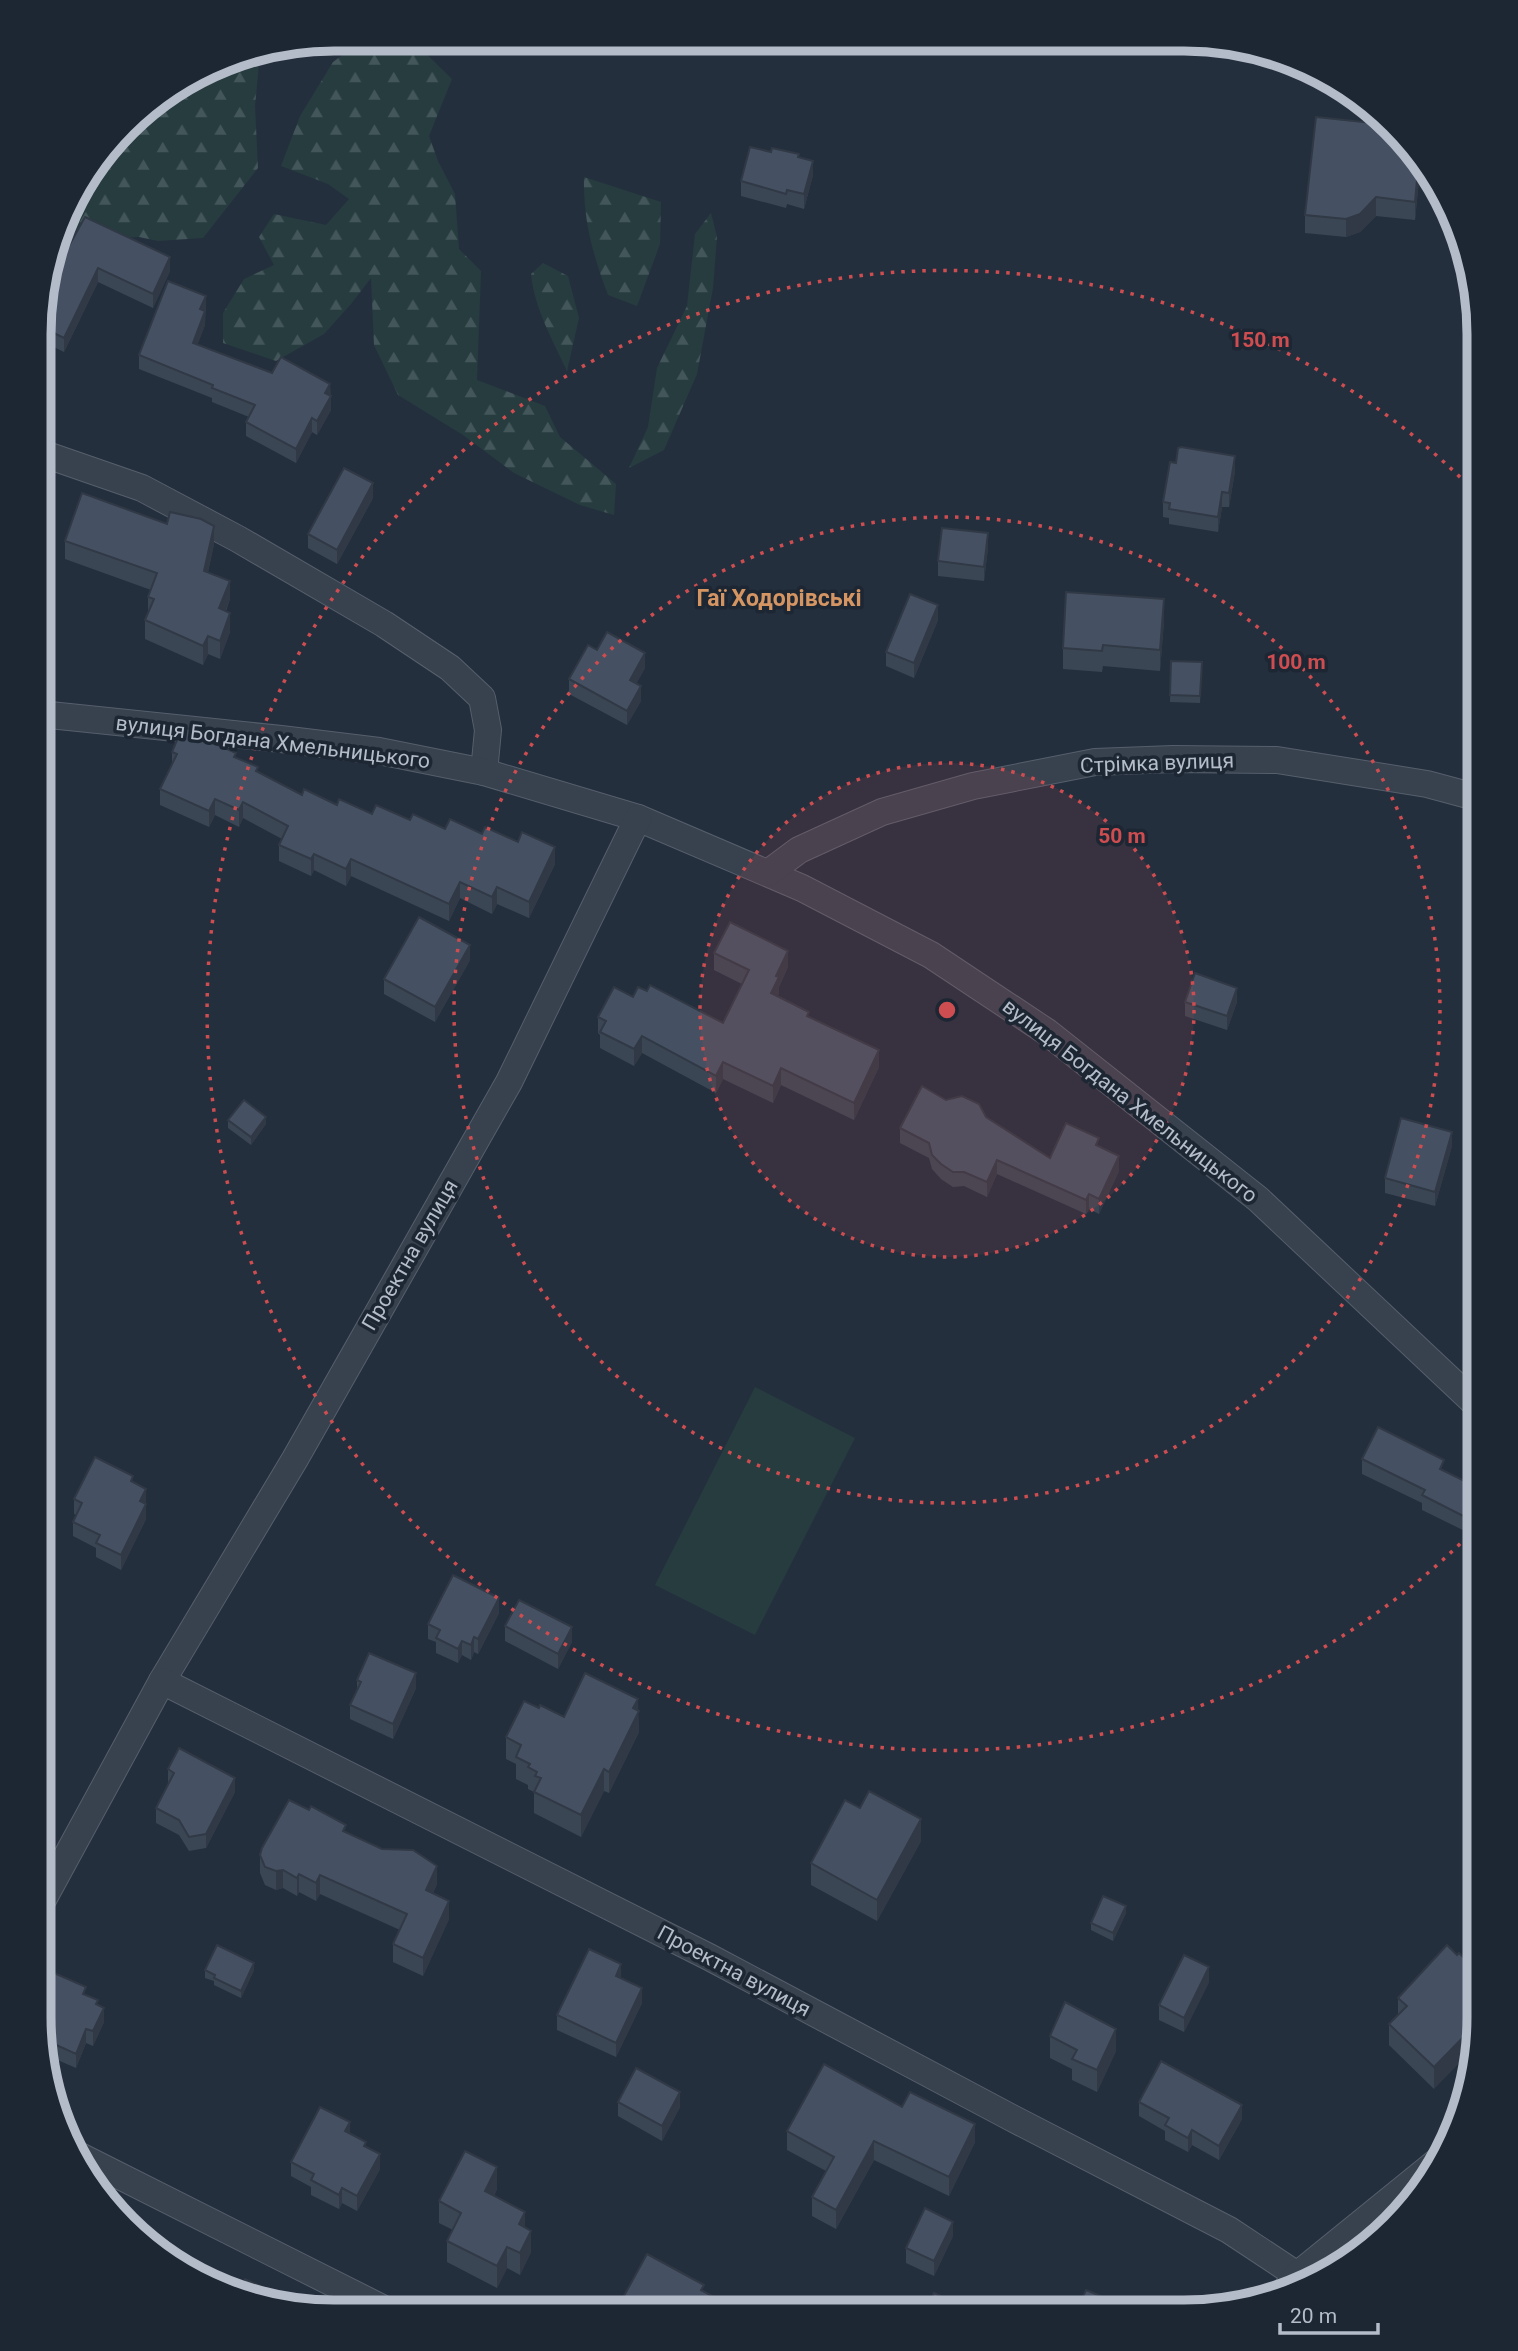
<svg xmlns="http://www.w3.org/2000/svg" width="1518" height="2351" font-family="Roboto,sans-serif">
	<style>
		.green { fill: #263c3f }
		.forest { fill: url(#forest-firs) }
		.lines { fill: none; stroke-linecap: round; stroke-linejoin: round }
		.minor-casing { stroke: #565f6c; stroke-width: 28 }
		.minor { stroke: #38414e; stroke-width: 26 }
		.wall { fill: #3b4654 }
		.shaded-wall { fill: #303945 }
		.building { fill: #455162; stroke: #303945; stroke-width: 2 }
		.ring { fill: none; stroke: #ce4d50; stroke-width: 3.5; stroke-dasharray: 3.5 7 }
		.labels { text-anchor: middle; stroke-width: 7; stroke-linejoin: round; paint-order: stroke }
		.street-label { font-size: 21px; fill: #b4bcc9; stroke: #1d2633 }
		.neighbourhood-label { font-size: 23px; font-weight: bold; fill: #d59563; stroke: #1d2633 }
		.rim { fill: none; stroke: #b4bcc9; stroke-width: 9 }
		.centre { fill: #ce4d50; stroke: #1d2633; stroke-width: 3.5 }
		.ring-label { font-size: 21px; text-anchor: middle; font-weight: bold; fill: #ce4d50; stroke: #1d2633; stroke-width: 7; stroke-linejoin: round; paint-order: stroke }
	</style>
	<defs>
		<pattern id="forest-firs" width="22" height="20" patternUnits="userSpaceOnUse" patternTransform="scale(1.75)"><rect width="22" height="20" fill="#263c3f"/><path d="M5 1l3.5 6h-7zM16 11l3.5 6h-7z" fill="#435659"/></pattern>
	</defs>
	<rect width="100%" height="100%" fill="#242f3e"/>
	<path class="green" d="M755,1387l100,51 -100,197 -100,-50z"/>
	<g class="forest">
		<path d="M364,39h43l6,2 39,38 -23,57 9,25 17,33 4,55 22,22 -4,109 68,26 15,31 56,47 -2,31 -34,-10 -66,-32 -51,-38 -65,-40 -24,-50 -3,-67 -20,26 -27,30 -48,27 -53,-18v-30l21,-34 30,-14 -15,-28 15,-23 52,11 23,-26 -21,-15 -47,-18 19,-50 33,-54z"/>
		<path d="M260,53l-5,53 3,62 -55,70 -45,3 -19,-4 -82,5 12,-39 70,-91 82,-51z"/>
		<path d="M584,177l77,25 -1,42 -23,62 -29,-11c-15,-40 -25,-74 -24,-118z"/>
		<path d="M711,213l6,24 -4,51 -16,86 -33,76 -35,18 19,-41 9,-59 30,-62 8,-72z"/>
		<path d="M543,263l25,13 11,42 -12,53c-14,-30 -33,-64 -36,-97z"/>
	</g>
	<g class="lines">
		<defs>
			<g id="minor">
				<path d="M41,453l101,35 96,51 146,85 66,44 32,30 6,32 -4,42"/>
				<path d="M40,714l241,25 98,12 105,21 154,46 164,70 129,67 116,77 211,167 221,208"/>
				<path d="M768,873l31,-23 83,-38 91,-26 122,-24 78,-3 104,1 150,24 52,14"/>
				<path d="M162,1681l133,-222 214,-377 129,-264"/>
				<path d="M39,1907l123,-226 547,276 301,160 219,113 68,45"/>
				<path d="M74,2153l312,157"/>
				<path d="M1283,2293l14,-18 143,-116"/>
			</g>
		</defs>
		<use href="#minor" class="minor-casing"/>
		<use href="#minor" class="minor"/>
	</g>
	<g class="wall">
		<path d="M793,40h50l-5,15z"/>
		<path d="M1381,124l37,30 3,5 -6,61 -39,-4 -16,16 -14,5 -41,-4v-18z"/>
		<path d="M771,152l28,5 14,18 -9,34 -17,-5 -1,4 -45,-12v-15z"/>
		<path d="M60,262l110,9 -17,37 -55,-26 -34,70 -23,-11v-45z"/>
		<path d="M206,296l-1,29 -8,20 75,28 58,11 1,26 -14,25 -5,-3 -16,31 -50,-27v-14l3,-5 -37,-15v-4l-73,-29v-14z"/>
		<path d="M1235,471l-6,36h-7l-4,25 -49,-8v-6l-6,-1v-15z"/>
		<path d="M373,498l-36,66 -29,-16v-14z"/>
		<path d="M65,541l149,3 -6,28 22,27 -4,12 4,21 -10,27 -12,-5 -5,11 -58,-26v-19l3,-7v-16l3,-7 -86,-31z"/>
		<path d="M988,548l-4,33 -46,-5v-15z"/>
		<path d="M938,620l-24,58 -28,-12v-14z"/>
		<path d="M1164,621l-4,50 -57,-5 -1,6 -39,-3v-21z"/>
		<path d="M597,650l48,18 -9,16 5,17 -14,24 -58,-31v-15z"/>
		<path d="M1171,661l31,1 -2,41 -30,-1z"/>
		<path d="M213,743l45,29 44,23 70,19 38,6 35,9 37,5 73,30 -26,54 -32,-14 -5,10 -32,-16 -11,23 -98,-45 -5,10 -32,-16 -3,6 -32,-15v-16l3,-6 -39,-21 -4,9 -24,-12 -6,12 -49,-22v-16l12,-24v-13z"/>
		<path d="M714,953l74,14 -9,20 -1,10 31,20 70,50 -25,53 -73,-35 -8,18 -50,-24 -7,14 -74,-40 -8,13 -34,-18v-13l-2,-2v-16l35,-20 14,-6 76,32 19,-39 -28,-14z"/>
		<path d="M470,960l-35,62 -51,-28v-15z"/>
		<path d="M1185,1002h52l-10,28 -42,-14z"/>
		<path d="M986,1117l64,41 49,-11 20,24 -20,43 -10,-5 -3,5 -89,-40 -10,23 -23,-11 -11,1 -12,-8 -9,-10 -3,-11 -29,-15v-15z"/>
		<path d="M228,1120l38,4 -15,21 -23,-17z"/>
		<path d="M1452,1146l-17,60 -50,-13v-15z"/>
		<path d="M1362,1459l82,12 35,17v50l-57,-28v-7l-60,-29z"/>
		<path d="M133,1482l13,22v15l-25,51 -25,-13v-9l-23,-12v-14l3,-7 -2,-1v-15z"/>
		<path d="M499,1613l-21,41 -4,-2 -3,8 -9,-5 -4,8 -22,-10v-11l-8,-3v-15z"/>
		<path d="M505,1626l67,16 -14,27 -53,-28z"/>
		<path d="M357,1680l59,8 -23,51 -43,-20v-14l7,-14z"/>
		<path d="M539,1708l25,9 74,-7 1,22 -30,61 -5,-2 -23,46 -47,-24v-21l-6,-3v-4l-12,-6v-15l-10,-5v-22z"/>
		<path d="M168,1769l67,23 -29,56 -17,3 -10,-16 -23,-12v-15l12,-24z"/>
		<path d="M860,1808l61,33 -44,80 -66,-36v-22z"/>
		<path d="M346,1833l91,51 -4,9 16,26 -26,57 -30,-14v-18l7,-14 -80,-36 -4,7 -17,-9 -2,4 -14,-8 -7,2 -11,-5 -5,-12v-18z"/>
		<path d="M1126,1913l-13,28 -22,-11v-7z"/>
		<path d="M1447,1945l-13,144 -45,-44v-21l9,-9v-17z"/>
		<path d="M205,1970h49l-13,28 -27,-13v-4l-9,-3z"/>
		<path d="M621,1978l21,25 -26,54 -59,-27v-15z"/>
		<path d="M1209,1982l-25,50 -25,-12v-15z"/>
		<path d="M86,1995l12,10 6,17 -11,24 -7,-3 -10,25 -30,-13 -8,-38z"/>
		<path d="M1050,2036l66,15 -19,41 -25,-12v-11l-22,-11z"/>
		<path d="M618,2102l62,5 -18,34 -44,-25z"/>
		<path d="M1139,2102l103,17 -23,41 -27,-15 -4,7 -23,-12v-9l-26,-15z"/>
		<path d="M902,2107l73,35 -26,54 -75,-36 -38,69 -24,-13v-19l14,-26 -39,-21v-19z"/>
		<path d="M350,2134l16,13 14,22 -23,42 -15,-8 -3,6 -28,-14v-8l-20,-11v-14z"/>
		<path d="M497,2189l-3,7 31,31 6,25 -11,23 -13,-7 -10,20 -50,-26v-21l6,-11 -14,-7v-22z"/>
		<path d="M953,2236l-19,40 -28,-13v-15z"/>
	</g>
	<g class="shaded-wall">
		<path d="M838,40h5l-5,15z"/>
		<path d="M1419,156l2,3 -6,61v-18z"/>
		<path d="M813,161v14l-9,34v-15z"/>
		<path d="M1376,197v19l-16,16 -14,5v-18z"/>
		<path d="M170,257v14l-17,37v-14z"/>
		<path d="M98,268v14l-34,70v-14z"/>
		<path d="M206,296v14l-6,13v-14z"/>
		<path d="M205,311v14l-12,32v-14z"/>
		<path d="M330,384l1,26 -14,25v-14l8,-28z"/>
		<path d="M312,418v14l-16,31v-14z"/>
		<path d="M1235,456v15l-6,36v-14z"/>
		<path d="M373,483v15l-36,66v-14z"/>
		<path d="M1222,492v15l-4,25v-15z"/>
		<path d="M214,526v18l-10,45v-18z"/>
		<path d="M988,533v15l-4,33v-14z"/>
		<path d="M230,581v18l-11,28v-19z"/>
		<path d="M1164,599v22l-4,50v-21z"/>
		<path d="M938,605v15l-24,58v-15z"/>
		<path d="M230,613v19l-10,27v-18z"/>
		<path d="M208,636v18l-5,11v-19z"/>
		<path d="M645,653v15l-15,27v-15z"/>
		<path d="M641,686v15l-14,24v-14z"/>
		<path d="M215,799v16l-6,12v-16z"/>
		<path d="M243,802v16l-4,9v-17z"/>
		<path d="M555,847v17l-26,54v-16z"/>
		<path d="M314,854v16l-3,6v-17z"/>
		<path d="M351,859v17l-5,10v-17z"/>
		<path d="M460,882v16l-11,23v-17z"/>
		<path d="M497,887v17l-5,10v-17z"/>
		<path d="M470,945v15l-35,62v-15z"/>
		<path d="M788,951v16l-9,20v7l-8,16v-17l5,-17z"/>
		<path d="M1237,988v14l-10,28v-14z"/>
		<path d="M642,1036v17l-8,13v-17z"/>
		<path d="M879,1050v17l-25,53v-17z"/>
		<path d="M723,1062v17l-7,14v-17z"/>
		<path d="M781,1068v17l-8,18v-17z"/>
		<path d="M266,1117v7l-15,21v-8z"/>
		<path d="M1452,1132v14l-17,60v-14z"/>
		<path d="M1119,1156v15l-20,43v-15z"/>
		<path d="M997,1160v14l-10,23v-15z"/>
		<path d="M1089,1194v15l-3,5v-14z"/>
		<path d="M146,1489v14l-6,13v-15z"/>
		<path d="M146,1504v15l-25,51v-15z"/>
		<path d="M499,1598v15l-21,41v-15z"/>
		<path d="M572,1627v15l-14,27v-15z"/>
		<path d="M474,1637v15l-3,8v-15z"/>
		<path d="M462,1641v14l-4,8v-14z"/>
		<path d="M416,1673v15l-23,51v-15z"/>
		<path d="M638,1699l1,33 -30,61v-21l24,-64z"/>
		<path d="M604,1769v22l-23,46v-22z"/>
		<path d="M235,1778v14l-29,56v-14z"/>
		<path d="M921,1819v22l-44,80v-21z"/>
		<path d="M437,1866v18l-11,24v-18z"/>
		<path d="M283,1870v18l-7,2v-19z"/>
		<path d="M299,1874v18l-2,4v-18z"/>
		<path d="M320,1875v19l-4,7v-18z"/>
		<path d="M449,1901v18l-26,57v-18z"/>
		<path d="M1126,1906v7l-13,28v-8z"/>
		<path d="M254,1963v7l-13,28v-7z"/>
		<path d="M621,1964v15l-5,-3z"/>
		<path d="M1209,1967v15l-25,50v-14z"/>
		<path d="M642,1988v15l-26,54v-14z"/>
		<path d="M104,2008v14l-11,24v-15z"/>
		<path d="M1479,2021v16l-2,8 -43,44v-22z"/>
		<path d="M86,2029v14l-10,25v-14z"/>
		<path d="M1116,2029v22l-19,41v-22z"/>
		<path d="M680,2092v15l-18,34v-15z"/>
		<path d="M1242,2105v14l-23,41v-14z"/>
		<path d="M350,2122v15l-5,-6z"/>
		<path d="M975,2124v18l-26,54v-19z"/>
		<path d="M1192,2130v15l-4,7v-14z"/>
		<path d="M874,2141v19l-38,69v-19z"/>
		<path d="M380,2154v15l-23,42v-15z"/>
		<path d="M497,2167v22l-12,24v-22z"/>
		<path d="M342,2188v15l-3,6v-14z"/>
		<path d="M525,2212v21l-6,-9z"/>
		<path d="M953,2222v14l-19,40v-15z"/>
		<path d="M531,2231v21l-11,23v-22z"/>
		<path d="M161,2240v15l-6,-3z"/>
		<path d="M507,2247v21l-10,20v-22z"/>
	</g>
	<g class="building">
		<path d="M1316,117l65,7 1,-6 37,38 -4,46 -39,-5 -16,17 -14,5 -41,-4z"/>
		<path d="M750,147l21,5 1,-4 27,6 -1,3 15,4 -9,33 -17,-4 -1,4 -45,-13z"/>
		<path d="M85,217l85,40 -17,37 -55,-26 -34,70 -23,-11v-31l11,-38 8,4z"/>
		<path d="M168,281l38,15 -6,13 5,2 -12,32 79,30 9,-16 49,27 -5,9 6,3 -14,25 -5,-3 -16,31 -50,-27 9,-17 -43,-17 1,-3 -74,-30z"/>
		<path d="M1181,447l54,9 -6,37 -7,-1 -4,25 -49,-8 1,-6 -7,-1 7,-40 6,1 2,-15z"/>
		<path d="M344,468l29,15 -36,67 -29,-16z"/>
		<path d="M82,493l85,31 3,-12 31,7 13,7 -10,45 26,10 -11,27 11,5 -10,28 -12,-5 -5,10 -58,-26 9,-21 -6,-2 9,-24 -92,-32z"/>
		<path d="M942,528l46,5 -4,34 -46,-6z"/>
		<path d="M1066,592l98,7 -4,51 -57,-5 -1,6 -39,-3z"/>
		<path d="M910,594l28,11 -24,58 -28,-11z"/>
		<path d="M607,632l38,21 -15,27 11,6 -14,25 -58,-32 19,-34 9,5z"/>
		<path d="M1171,661l31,1 -2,34 -30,-1z"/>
		<path d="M182,728l18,2 13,6 -2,6 25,11 -2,4 24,10 -2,4 46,24 2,-6 33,16 2,-6 33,15 4,-9 34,15 3,-6 32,15 5,-10 32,15 3,-7 33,15 4,-10 33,15 -26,55 -32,-15 -5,10 -32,-15 -11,22 -98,-45 -5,10 -32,-15 -3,5 -32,-14 9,-19 -45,-24 -4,8 -24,-11 -6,12 -49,-22 17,-35 -5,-2z"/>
		<path d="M419,917l51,28 -35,62 -51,-28z"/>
		<path d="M730,922l58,29 -12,25 3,1 -8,16 38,19 -2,4 72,34 -25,53 -73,-35 -8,18 -50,-24 -7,14 -74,-40 -8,13 -34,-17 6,-11 -8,-4 16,-30 19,10 5,-10 9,4 3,-6 73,38 26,-53 -35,-17z"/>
		<path d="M1195,973l42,15 -10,28 -42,-14z"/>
		<path d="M922,1086l24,14 16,-4 17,8 7,13 64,41 16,-35 33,15 -3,7 23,11 -20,43 -10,-5 -3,6 -89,-40 -10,22 -23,-10h-11l-12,-8 -9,-9 -3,-12 -29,-15z"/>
		<path d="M244,1100l22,17 -15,20 -23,-17z"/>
		<path d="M1401,1118l51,14 -17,60 -50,-14z"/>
		<path d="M1378,1427l66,33 -4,9 39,19v36l-57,-29 3,-5 -63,-31z"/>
		<path d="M95,1457l38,19 -2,5 15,8 -6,12 6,3 -25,51 -25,-12 4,-8 -27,-13 9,-19 -8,-4z"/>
		<path d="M453,1575l46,23 -21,41 -4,-2 -3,8 -9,-4 -4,8 -22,-11 4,-8 -12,-6z"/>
		<path d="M519,1600l53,27 -14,27 -53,-28z"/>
		<path d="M369,1653l47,20 -23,51 -43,-19 11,-23 -4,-2z"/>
		<path d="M585,1673l53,26 -5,9 6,3 -30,61 -5,-3 -23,46 -47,-23 7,-14 -6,-2 2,-4 -9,-5 2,-3 -14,-7 5,-12 -15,-8 18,-36 15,7 1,-3 24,12z"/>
		<path d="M179,1748l56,30 -29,56 -17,3 -10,-17 -23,-12 18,-35 -6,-4z"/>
		<path d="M869,1791l52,28 -44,81 -66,-37 34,-63 15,8z"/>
		<path d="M289,1800l20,10 2,-4 35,19 -3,6 39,18 31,1 24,16 -11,24 23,11 -26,57 -30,-14 14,-30 -87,-39 -4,8 -17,-9 -2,4 -14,-8 -7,1 -11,-4 -5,-12 2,-7z"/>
		<path d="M1103,1896l23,10 -13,27 -22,-10z"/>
		<path d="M217,1945l37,18 -13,28 -27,-13 1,-3 -10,-5z"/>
		<path d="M1447,1945l10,10 2,-2 20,19v49l-45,46 -45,-43 18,-18 -9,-8z"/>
		<path d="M589,1949l32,15 -5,12 26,12 -26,55 -59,-28z"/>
		<path d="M1184,1955l25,12 -25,51 -25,-13z"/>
		<path d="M45,1969l41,18 -3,7 15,6 -2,4 8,4 -11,23 -7,-2 -10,25 -33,-15 -5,-22 1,-32z"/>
		<path d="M1065,2002l51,27 -19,41 -25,-11 5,-9 -27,-14z"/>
		<path d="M1161,2061l81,44 -23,41 -27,-16 -4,8 -23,-13 4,-7 -30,-16z"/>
		<path d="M824,2064l78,43 8,-15 65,32 -26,53 -75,-36 -38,69 -24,-13 22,-40 -47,-26z"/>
		<path d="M636,2068l44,24 -18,34 -44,-24z"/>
		<path d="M320,2107l30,15 -5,9 21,11 -2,4 16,8 -23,42 -15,-8 -3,7 -28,-15 3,-6 -23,-12z"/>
		<path d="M465,2151l32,16 -12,24 40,21 -6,12 12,7 -11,22 -13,-6 -10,19 -50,-25 14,-28 -22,-12z"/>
		<path d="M925,2208l28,14 -19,39 -28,-13z"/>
		<path d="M115,2213l33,15 -2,5 15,7 -6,12z"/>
		<path d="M647,2254l57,31 -3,5 11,6 -4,7 17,8h-110l-1,-5 10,-10z"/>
		<path d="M206,2279l32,15 7,-15 57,26 -2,5h-4l-75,-20 -16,-9z"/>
		<path d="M1086,2290l53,22h-63z"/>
		<path d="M934,2293l41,19h-50z"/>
	</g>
	<circle cx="947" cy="1010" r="247" fill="#ce4d50" fill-opacity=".12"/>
	<g class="ring">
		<circle cx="947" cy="1010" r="247"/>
		<circle cx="947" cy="1010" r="493"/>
		<path d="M1475 1529A740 740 0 1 1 1479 496"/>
	</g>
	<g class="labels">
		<g class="street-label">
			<text transform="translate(273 742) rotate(7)" y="7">вулиця Богдана Хмельницького</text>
			<text transform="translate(1157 763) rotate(-2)" y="7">Стрімка вулиця</text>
			<text transform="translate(1130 1101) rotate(38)" y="7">вулиця Богдана Хмельницького</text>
			<text transform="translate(410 1255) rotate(-60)" y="7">Проектна вулиця</text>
			<text transform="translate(734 1971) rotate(28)" y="7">Проектна вулиця</text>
		</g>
		<g class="neighbourhood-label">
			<text x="779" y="606">Гаї Ходорівські</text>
		</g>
	</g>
	<path d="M0 0H1518V2351H0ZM334 51H1184A283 283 0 0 1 1467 334V2017A283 283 0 0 1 1184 2300H334A283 283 0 0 1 51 2017V334A283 283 0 0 1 334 51Z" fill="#1d2633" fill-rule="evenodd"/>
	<path class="rim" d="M334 51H1184A283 283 0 0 1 1467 334V2017A283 283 0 0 1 1184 2300H334A283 283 0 0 1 51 2017V334A283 283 0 0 1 334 51Z"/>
	<circle cx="947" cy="1010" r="10" class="centre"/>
	<g class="ring-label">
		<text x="1260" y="347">150 m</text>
		<text x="1296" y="669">100 m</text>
		<text x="1122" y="843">50 m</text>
	</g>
	<path d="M1280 2323v10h98v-10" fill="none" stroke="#b4bcc9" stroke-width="3.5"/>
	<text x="1290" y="2323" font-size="21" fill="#b4bcc9" stroke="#1d2633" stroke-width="5" paint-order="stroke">20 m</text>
</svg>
